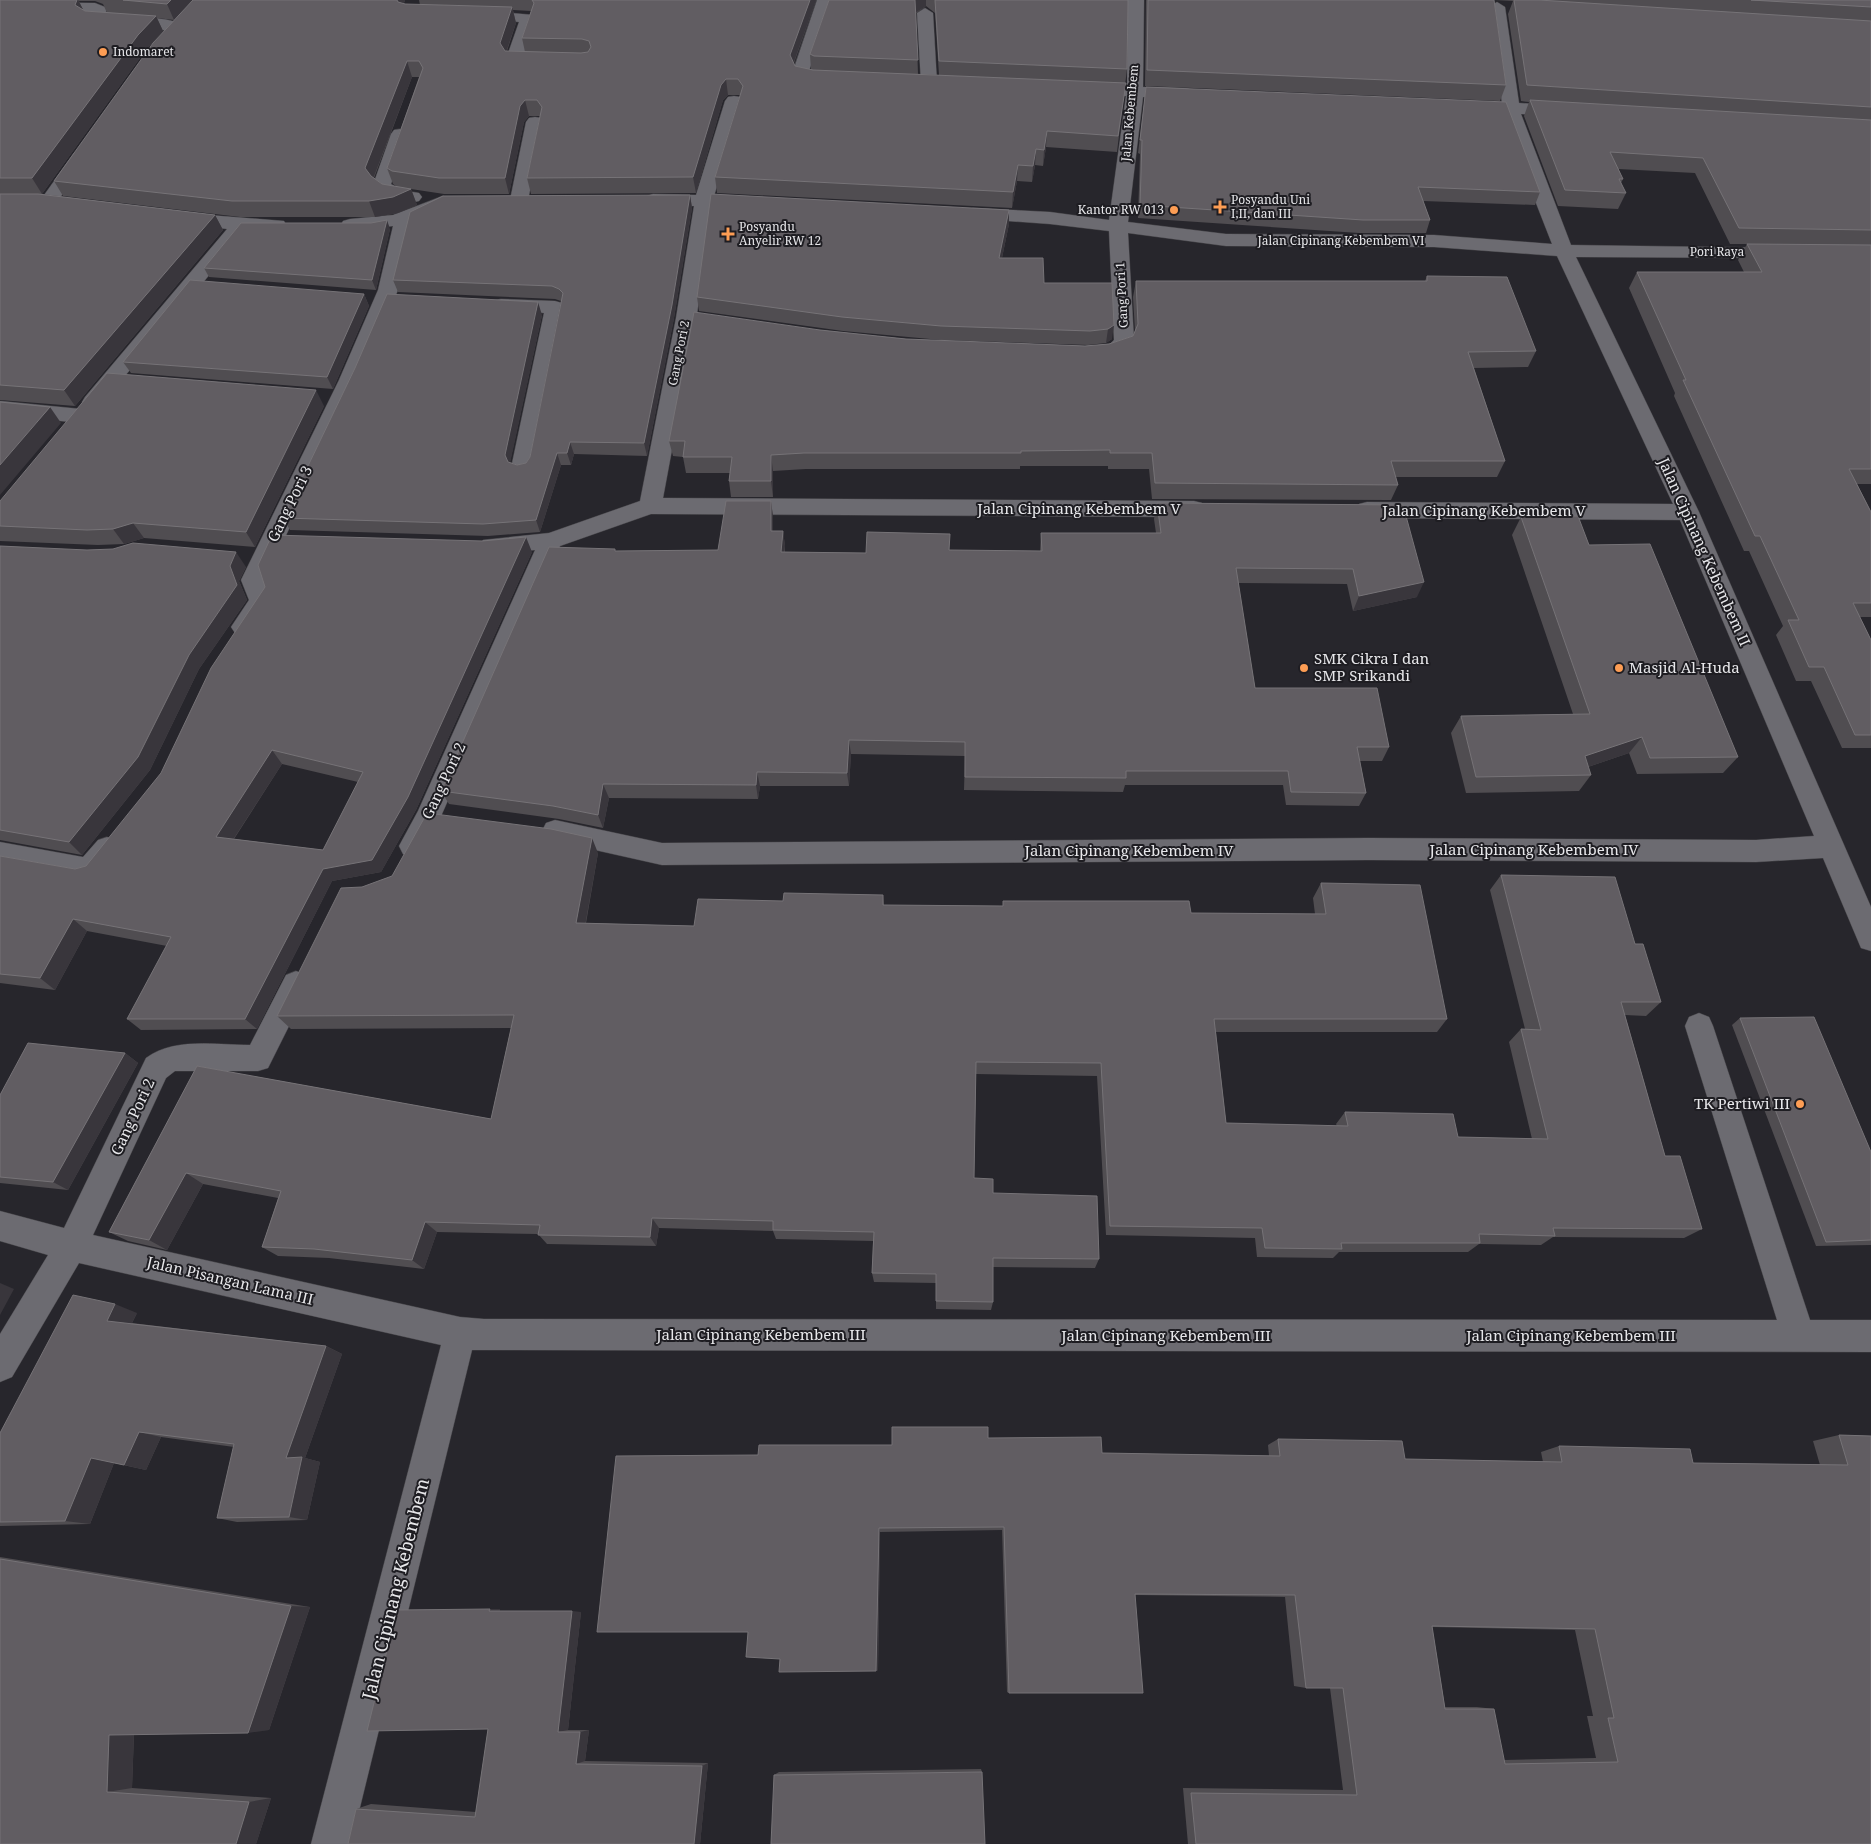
<svg xmlns="http://www.w3.org/2000/svg" width="1871" height="1844" font-family="'Noto Serif',serif">
	<style>
		.lines { fill: none; stroke-linecap: round; stroke-linejoin: round }
		.minor-casing { stroke: #444347; stroke-width: 1 }
		.minor { fill: #6c6b71; fill-rule: evenodd }
		.wall { fill: #504d51; fill-rule: evenodd }
		.shaded-wall { fill: #39363c }
		.building { fill: #615d62; stroke: #767377; fill-rule: evenodd }
		.poi-dot { fill: #fd9d54; stroke: #1e1d22; stroke-width: 2 }
		.labels { text-anchor: middle; stroke-width: 4; stroke-linejoin: round; paint-order: stroke }
		.far-poi-label { font-size: 12px; fill: #e7e7ea; stroke: #1e1d22; text-anchor: start }
		.far-street-label { font-size: 12px; fill: #e7e7ea; stroke: #1e1d22 }
		.street-label { font-size: 15px; fill: #e7e7ea; stroke: #1e1d22 }
		.poi-label { font-size: 15px; fill: #e7e7ea; stroke: #1e1d22; text-anchor: start }
		.near-street-label { font-size: 18px; fill: #e7e7ea; stroke: #1e1d22 }
	</style>
	<rect width="100%" height="100%" fill="#27262c"/>
	<g class="lines">
		<defs>
			<g id="minor">
				<path d="M817,0h16l-24,71 28,5 2,4 -2,4 -6,1 -34,-5 -4,-9z"/>
				<path d="M1128,0h16l-1,87 40,1 6,1 2,4 -2,4 -6,1 -40,-1 -15,125 98,12 208,1 118,9 -48,-123 -1,-8 -38,-3 -3,-4 3,-4 37,1 -13,-96 8,-5 8,5 14,96 44,3 6,1 3,4 -3,4 -6,1 -42,-2 50,131 217,3 2,4 -2,4 -7,2 -205,-1 123,255 172,395v44l-10,-3 -38,-90 -67,4 -388,-2 -706,5 -116,-26 -4,-8 4,-8 9,-3 107,23 706,-5 388,2 58,-4 -134,-316 -313,-2 -8,-2 -3,-6 3,-6 8,-2 306,2 -116,-248 -123,-9 -208,-1 -98,-13 6,107c-6,18 -30,21 -46,17l-3,-5 3,-5 22,-3 4,-4 -5,-109 -59,-7 -84,-6 -2,-4 2,-4 7,-2 77,4 59,8 17,-124 -43,-2 -2,-4 2,-4 6,-1 38,1z"/>
				<path d="M0,2l95,1 10,4 2,3 -3,5c14,1 74,1 81,12l-8,5 -44,-6 -40,-1 -8,-5 4,-7 -89,-1z"/>
				<path d="M925,8l8,5 4,70 -2,4h-12l-2,-4 -4,-70z"/>
				<path d="M477,10l57,5 2,3 -13,39 24,1 2,4 -2,4c-12,2 -34,4 -41,-7l13,-37 -48,-4 -2,-3 2,-3z"/>
				<path d="M734,96l6,1 3,4 -29,95 40,2 3,4 -3,4 -42,1 -15,107 39,7 3,4 -3,4 -7,2 -34,-5 -32,172 531,3 8,2 3,6 -3,6 -8,2 -543,-3 -91,32 -122,277 -17,31 -9,3 -9,-3 -4,-8 19,-35 117,-261 -44,4 -8,-2 -3,-6 3,-6 66,-7 91,-32 36,-183 18,-112h-41l-6,-2 -3,-4 3,-4 6,-2 43,1 29,-94 3,-4z"/>
				<path d="M535,117l6,1 3,4 -16,78 -3,4h-12l-3,-4 16,-78 3,-4z"/>
				<path d="M400,129l6,1 3,4 -18,50 10,6 18,3 3,4 -3,4c-16,4 -36,-2 -46,-16l18,-51 3,-4z"/>
				<path d="M80,152l6,1 3,4 -35,49h-12l-3,-4 3,-4 32,-45z"/>
				<path d="M443,196l6,2 3,4 -3,4 -36,14 -15,70 -39,90 -94,200 8,21c-9,15 -19,38 -38,32l-4,-6 18,-27 -8,-20 98,-200 39,-90 15,-64 -43,5 -7,-2 -2,-4 2,-4 7,-2 43,-4z"/>
				<path d="M183,213l101,8 2,4 -2,4 -38,2 -147,176 -7,2 -7,-2 -3,-5 3,-5 142,-168 -51,-6 -2,-4 2,-4z"/>
				<path d="M501,299l54,2 7,2 3,4 -32,161 -3,5 -8,2 -8,-2 -3,-5 33,-155 -50,-4 -3,-4 3,-4z"/>
				<path d="M0,401l81,8 7,2 4,5 -4,5 -7,2 -81,-8z"/>
				<path d="M107,837l9,3 4,8 -22,29 -9,3 -89,-16v-22l83,15 15,-17z"/>
				<path d="M296,971l10,4 4,9 -42,84 -10,3h-83l-9,7 -73,157 367,82 24,2 1293,1 -92,-294 4,-9 10,-4 10,4 4,9 97,294h61v32l-1399,-2 -121,494h-40l130,-499 -362,-82 -67,114 -12,5v-48l48,-79 -48,-14v-30l64,17 82,-170c28,-21 70,-13 104,-13l36,-70z"/>
			</g>
		</defs>
		<use href="#minor" class="minor-casing"/>
		<use href="#minor" class="minor"/>
	</g>
	<g class="wall">
		<path d="M0,0h192l-18,20 -17,-2 6,13 -18,20 -103,143 173,21 8,15 -148,176 -75,-6zM79,1h16l8,3 4,9 -22,-2 -2,-1z"/>
		<path d="M405,0l-1,3 1,1 15,1 -1,-5h397l-22,63 1,3 16,4 -1,-16 19,-54h299l-1,69 -10,83 -71,-5 -3,19 -8,-1 -3,17 -15,-1 -5,27 -295,-15 -2,-16 25,-82h-12l-5,5 -27,93 -165,1 -4,-16 13,-62h-11l-5,6 -15,72h-65l-33,-5 6,16 -19,8 -23,4h-135l-177,-21 -9,-15zM926,6l9,7 4,62 -21,-1 -2,-61zM513,10l18,1 -9,27 3,14 -18,-1 9,-28zM412,77h7l-32,91 6,16 4,3 -15,-3 -8,-6z"/>
		<path d="M1146,0h725v484h-14l14,28v105h-11l11,23v108h-29l-31,-67h-15l-20,-46 7,-9 -34,-75h-5l-70,-155 1,-3 -46,-105 8,-16h107l-6,-12 9,-16h-17l-35,-71 -77,-4 5,10 -2,4 5,10 -8,16 -60,-3 -34,-90 5,-14 -8,-1 -13,-87 5,-13 -19,-1 12,85 -6,16 -355,-15z"/>
		<path d="M1146,87l394,105 -5,13 -112,-4 7,19 -4,13h-67l-221,-15 2,-64 -2,-1z"/>
		<path d="M690,195l2,13 -18,110 -27,138 -73,-2 -3,11h-10l-21,67 -52,4 -198,-6 -7,-12 259,-203 -32,147 7,3 9,-2 4,-6 31,-156 -6,-2 -157,-7 -5,-12z"/>
		<path d="M1009,224l-7,34 42,25h68v56l-6,4 -18,2 -147,-5 -98,-9 -144,-20 -2,-14z"/>
		<path d="M390,229l-14,61 -167,-13 -5,-9z"/>
		<path d="M1427,276l109,75 -8,16 -54,1 31,93 -8,16h-101l2,8 -7,15 -239,-1 -3,-30h-41v-3h-88v3h-214l-33,2v26h-42l-2,-16 1,-8h-44l-3,-16 -10,-1 -4,-15 151,-111 86,9 179,7 24,-2 24,-8 2,-5 -2,-34 3,-16h289z"/>
		<path d="M364,294l5,12 -36,83 -202,-16 -8,-11z"/>
		<path d="M324,406l-69,141 -111,-9 -20,6 -26,1 -98,-4v-40z"/>
		<path d="M771,501l2,16v14h10l2,15v6l81,1 83,-3 91,1 1,-18h115l-2,-14 3,-16 246,2 14,92 -64,14 -6,-27 -109,-1 17,105 134,59 -7,14h-22l6,32 -7,13 -73,-1 -3,-20h-158l-2,7 -159,-2 1,-34 -114,-2 -2,32h-89l-2,13 -149,-1 -6,30 -44,-9 -110,-15 -8,-13 175,-240 102,-1z"/>
		<path d="M1521,517l68,28 149,212 -15,16 -86,1 -8,-21 -41,14 3,8 -12,16 -113,2 -15,-60 10,-17 112,-2 -61,-179z"/>
		<path d="M0,546l246,21 -7,14 8,19 -48,69 -49,101 -68,85 -82,-15z"/>
		<path d="M532,552l-116,258 -35,62 -49,9 -75,148 -116,1 -14,-11 40,-73 -80,-15 -32,59 -55,-7v-127l75,13 11,-3zM282,764l76,18 -35,68 -89,-11z"/>
		<path d="M598,853l-12,70 108,3 89,-25 100,-6 1,10 119,1v-5l188,12 124,1 -2,-16 8,-15 126,136 -10,13h-221l10,91 111,3 -1,-2 9,-12 113,25 74,2 -23,-97 12,-13h4l-35,-139 11,-15 134,69 26,58 -15,14 -21,-1 40,141 37,73 -18,9 -131,-1 -12,8 -62,-1 -11,8h-129l-6,6 -76,-1 -2,-19 -149,-3 -9,-159 -121,-2 -2,104 19,15 106,66 -4,9 -102,-1v35l-2,8 -55,-1v-26l-62,-1 -2,-9 1,-32 -97,-2 -3,-8 -114,-3 -3,18 -109,-2 -9,-10 -101,-2 -13,37 -95,-11 -51,-2 -16,-9 16,-49 -75,-14 -36,66 -39,-9 -19,-9 88,-166 294,53 20,-91 -220,1 -14,-13 85,-129z"/>
		<path d="M1740,1018l131,134v93l-55,1 -84,-221z"/>
		<path d="M125,1053l13,10 -70,127 -68,-7v-88z"/>
		<path d="M137,1313l-5,10 194,23 16,8 -37,104 15,4 -13,58 -70,2 -20,-4 17,-71 -73,-10 -15,33 -32,-7 -24,61 -90,2v-93z"/>
		<path d="M1839,1435l32,1v408h-683l-5,-56 160,2 -13,-102h-24l-12,-2 -9,-89 -150,-2 -126,98 -2,-1 -5,-162 -122,2 -2,138 -2,1 -96,-12 -32,-27h-151l161,-177 230,-17 114,15 167,3 -1,-11 10,-6 127,20 138,3 -2,-10 18,-6 134,17 127,2 -7,-24zM1432,1627l143,3 18,86h-6l9,42 -92,2 -10,-51 -17,-2h-32z"/>
		<path d="M0,1557l310,50 -41,123 -135,4 -2,54 139,10 -15,46h-256z"/>
		<path d="M490,1609h10v2l81,1 -13,118h21l-4,31 123,2 -8,81h-352l8,-35 15,-5 105,8 12,-83z"/>
		<path d="M981,1769l1,3 -208,3 5,-3z"/>
	</g>
	<g class="shaded-wall">
		<path d="M77,0h1l8,15 -11,-10z"/>
		<path d="M171,0h21l-18,20 -7,-16z"/>
		<path d="M396,0h9l-5,12z"/>
		<path d="M810,0h6l-25,70 -1,-15z"/>
		<path d="M915,0h11v6l-11,7z"/>
		<path d="M512,7l4,16 -12,35 -4,-15z"/>
		<path d="M156,16l7,15 -18,20 -103,143 -10,-16 106,-143z"/>
		<path d="M407,61l5,16 -41,107 -6,-16z"/>
		<path d="M726,79l2,16 -5,5 -27,93 -3,-16 28,-92z"/>
		<path d="M525,100l4,16 -5,6 -15,72 -4,-16 15,-72z"/>
		<path d="M1047,131l-1,16 -3,19 1,-16z"/>
		<path d="M1036,149l-1,16 -3,17 1,-16z"/>
		<path d="M1018,165l-1,16 -5,27 1,-16z"/>
		<path d="M411,189l6,16 -19,8 -23,4 -6,-16z"/>
		<path d="M690,195l2,13 -18,110 -27,138 -3,-13z"/>
		<path d="M1009,210v14l-10,48v-14z"/>
		<path d="M215,215l8,15 -148,176 -11,-16z"/>
		<path d="M387,220l3,9 -14,61 -4,-10z"/>
		<path d="M364,294l5,12 -36,83 -6,-12z"/>
		<path d="M538,302l4,13 -33,153 -4,-13z"/>
		<path d="M1114,325l-2,14 -6,4 2,-14z"/>
		<path d="M316,390l8,16 -69,141 -9,-15z"/>
		<path d="M50,407l11,16 -61,72v-30z"/>
		<path d="M570,442l4,12 -3,11 -4,-12z"/>
		<path d="M557,453l4,12 -21,67 -4,-12z"/>
		<path d="M771,455l2,16v26l-2,-16z"/>
		<path d="M771,501l2,16v29l-2,-15z"/>
		<path d="M133,523l11,15 -20,6 -11,-15z"/>
		<path d="M783,531l2,15 -2,21 -2,-15z"/>
		<path d="M526,537l6,15 -116,258 -35,62 -49,9 -75,148 -12,-10 78,-150z"/>
		<path d="M236,552l10,15 -7,14 8,19 -48,69 -49,101 -68,85 -13,-13 161,-276z"/>
		<path d="M1424,582l-7,15 -64,14 6,-15z"/>
		<path d="M1642,737l-13,16 -56,19 12,-16z"/>
		<path d="M849,740l2,14 -2,32 -2,-13z"/>
		<path d="M272,750l10,14 -55,85 -11,-12z"/>
		<path d="M757,772l3,14 -2,13 -2,-14z"/>
		<path d="M603,784l6,14 -6,30 -5,-13z"/>
		<path d="M592,838l6,15 -15,84 -7,-14z"/>
		<path d="M73,919l14,12 -32,59 -15,-12z"/>
		<path d="M125,1053l13,10 -70,127 -15,-8z"/>
		<path d="M186,1173l17,11 -36,66 -18,-10z"/>
		<path d="M652,1218l7,10 -3,18 -6,-9z"/>
		<path d="M425,1222l12,10 -13,37 -12,-9z"/>
		<path d="M0,1283l14,6 -14,26z"/>
		<path d="M115,1304l22,9 -8,16 -22,-8z"/>
		<path d="M326,1346l16,8 -37,104 15,4 -13,58 -18,-3 -3,-59z"/>
		<path d="M139,1432l22,5 -15,33 -22,-5z"/>
		<path d="M91,1458l23,5 -24,61 -25,-3z"/>
		<path d="M879,1528l1,4 -2,138 -2,1z"/>
		<path d="M291,1606l19,1 -41,123 -21,3z"/>
		<path d="M490,1609h10v3l-11,-1z"/>
		<path d="M572,1611l9,1 -13,118 -10,2z"/>
		<path d="M589,1730l-4,31 -9,3 4,-32z"/>
		<path d="M134,1732l-2,56 -25,4 2,-57z"/>
		<path d="M708,1763l-8,81h-6l8,-78z"/>
		<path d="M271,1798l-15,46h-20l13,-42z"/>
	</g>
	<g class="building">
		<path d="M0,0h77l-2,5 10,6 71,5 -18,19 -106,143h-32z"/>
		<path d="M123,0h48l-4,4z"/>
		<path d="M193,0h204l1,2 7,2 107,3 -12,36 5,8 76,2 7,-1 3,-5 -2,-6 -7,-2 -60,-1 12,-35 -2,-3h278l-20,55 5,11 18,4 313,13 -8,53 -71,-5 -3,19 -8,-1 -3,17 -15,-1 -5,27 -298,-15 28,-91 -5,-7h-12l-5,6 -28,92 -166,1 15,-71 -5,-7h-12l-5,6 -15,72h-66l-47,-7 -5,-3 36,-100 -4,-7h-12l-42,107 6,8 11,8 29,5 -18,8 -24,4h-137l-178,-20 99,-138z"/>
		<path d="M829,0h86l3,60 -104,-4 -4,-2z"/>
		<path d="M935,0h193l-1,69 -188,-8z"/>
		<path d="M1148,0h346l12,85 -359,-15z"/>
		<path d="M1514,0h25l332,21v86l-344,-22z"/>
		<path d="M1751,0h120v7z"/>
		<path d="M1146,87l360,15 34,90 -122,-5 12,33h-67l-223,-15 2,-65h-2z"/>
		<path d="M1530,100l341,20v110l-132,-2 -36,-70 -93,-6 13,27h-4l7,14 -61,-3z"/>
		<path d="M0,194h38l177,21 -151,175 -64,-5z"/>
		<path d="M711,194l298,16 -10,48h44l1,25h68l2,42 -6,4 -18,2 -149,-5 -99,-9 -145,-20z"/>
		<path d="M690,195l-18,110 -28,138 -74,-1 -3,11h-10l-21,67 -53,4 -200,-6 72,-150 32,-74 151,8 -33,153 3,7 9,3 9,-2 4,-6 33,-164 -4,-4 -7,-3 -159,-6 17,-68 33,-16z"/>
		<path d="M387,220l-15,60 -168,-12 37,-45h130z"/>
		<path d="M1747,244l124,1v224h-22l22,43v91h-18l18,37v95h-16l-31,-68h-15l-21,-47h11l-39,-84h-5l-72,-156h3l-49,-108h125z"/>
		<path d="M1427,276l80,1 29,74 -68,1 37,109h-114l7,24 -243,-2 -3,-30h-42v-3l-89,1v2h-217l-33,2v26h-42l3,-24h-49l2,-16h-16l25,-129 126,18 86,9 179,7 24,-2 24,-8 5,-12 -2,-43h291z"/>
		<path d="M190,280l174,14 -37,83 -204,-15z"/>
		<path d="M107,373l209,17 -70,142 -113,-9 -20,6 -26,1 -87,-4v-25z"/>
		<path d="M0,402l50,5 -50,58z"/>
		<path d="M726,501h45v30h12l-2,21 85,1 1,-21 83,2 -1,16 93,1 -1,-18h120l-4,-30 246,2 21,77 -65,14 -6,-27 -117,-1 19,120h122l12,59h-32l9,46 -75,-1 -3,-21h-162v7l-161,-1v-35l-116,-2 -2,33 -90,-1 -1,13 -153,-1 -5,31 -45,-9 -112,-15 108,-244 66,2v2l103,-1z"/>
		<path d="M1578,516l11,29 61,-1 88,213 -88,1 -8,-21 -57,19 6,19 -115,2 -15,-61 129,-2 -69,-197z"/>
		<path d="M272,535l210,6 44,-4 -118,260 -36,63 -49,9 -78,150h-118l44,-82 -98,-18 -33,59 -40,-4v-118l75,13 11,-3 75,-93 50,-105 54,-81 -7,-22zM272,750l91,22 -40,78 -107,-13z"/>
		<path d="M133,543l103,9 -6,14 7,19 -48,70 -51,102 -69,85 -69,-12v-284l87,4 26,-1z"/>
		<path d="M427,813l124,16 41,9 -16,85 118,3 4,-27 85,2 1,-8 99,2v10l120,1v-5h186l2,12 135,1 -5,-31 99,2 27,134h-233l12,104 122,3 -3,-14 108,2 5,23 90,2 -27,-110 20,1 -40,-155 114,2 20,67h8l18,58h-40l44,154h15l22,73 -149,-1 2,8 -76,-2 1,9h-139l1,6 -77,-1 -3,-20 -152,-2 -9,-163 -125,-1 -2,116 19,1v14l104,3 2,63 -106,-1v44l-57,-1v-27l-64,-1 2,-41 -101,-2v-9l-121,-3 -2,19 -112,-2 2,-10 -115,-3 -13,38 -98,-11 -52,-2 19,-56 -95,-18 -37,67 -40,-8 88,-166 294,53 23,-104 -237,1 64,-128 21,-1 30,-11z"/>
		<path d="M1814,1017l57,135v88l-45,2 -86,-224z"/>
		<path d="M28,1043l97,10 -72,129 -53,-5v-82z"/>
		<path d="M73,1295l42,9 -8,17 219,25 -40,112 16,-1 -13,60 -72,1 17,-74 -95,-12 -15,33 -33,-7 -26,63 -65,1v-89z"/>
		<path d="M892,1427h96v11l113,-1 1,16 178,3 -2,-17 124,2 3,18 157,3 -3,-16 131,3 3,14 155,2 -9,-30 32,1v408h-675l-5,-51 166,2 -14,-107h-37l-11,-93 -160,-1 8,99h-134l-5,-166 -125,1 -3,143 -97,1 1,-13 -34,-2 2,-25h-151l19,-176 142,-1 1,-10h133zM1432,1626l163,3 19,89h-6l10,44 -113,2 -11,-55h-49z"/>
		<path d="M0,1559l291,47 -43,127 -139,2 -2,57 142,10 -13,42h-236z"/>
		<path d="M490,1609l-1,2h83l-14,121h22l-4,32 126,2 -8,78h-346l8,-35 119,8 13,-88 -121,2 30,-121z"/>
		<path d="M982,1772l3,72h-214l3,-69z"/>
	</g>
	<g class="poi-dot">
		<circle cx="103" cy="52" r="5"/>
		<path d="M1217.5 199.5h5v5h5v5h-5v5h-5v-5h-5v-5h5z"/>
		<circle cx="1174" cy="210" r="5"/>
		<path d="M725.5 226.5h5v5h5v5h-5v5h-5v-5h-5v-5h5z"/>
		<circle cx="1304" cy="668" r="5"/>
		<circle cx="1619" cy="668" r="5"/>
		<circle cx="1800" cy="1104" r="5"/>
	</g>
	<g class="labels">
		<g class="far-poi-label">
			<text x="113" y="56">Indomaret</text>
			<text x="1231" y="204">Posyandu Uni<tspan x="1231" dy="14">I,II, dan III</tspan></text>
			<text x="1164" y="214" text-anchor="end">Kantor RW 013</text>
			<text x="739" y="231">Posyandu<tspan x="739" dy="14">Anyelir RW 12</tspan></text>
		</g>
		<g class="far-street-label">
			<text transform="translate(1130 113) rotate(-85)" y="4">Jalan Kebembem</text>
			<text x="1341" y="245">Jalan Cipinang Kebembem VI</text>
			<text x="1717" y="256">Pori Raya</text>
			<text transform="translate(1122 295) rotate(-93)" y="4">Gang Pori 1</text>
			<text transform="translate(679 353) rotate(-79)" y="4">Gang Pori 2</text>
		</g>
		<g class="street-label">
			<text transform="translate(290 504) rotate(-64)" y="5">Gang Pori 3</text>
			<text x="1079" y="514">Jalan Cipinang Kebembem V</text>
			<text x="1484" y="516">Jalan Cipinang Kebembem V</text>
			<text transform="translate(1704 552) rotate(66)" y="5">Jalan Cipinang Kebembem II</text>
			<text transform="translate(444 781) rotate(-65)" y="5">Gang Pori 2</text>
			<text x="1534" y="855">Jalan Cipinang Kebembem IV</text>
			<text x="1129" y="856">Jalan Cipinang Kebembem IV</text>
			<text transform="translate(133 1117) rotate(-65)" y="5">Gang Pori 2</text>
			<text transform="translate(230 1281) rotate(13)" y="5">Jalan Pisangan Lama III</text>
			<text x="761" y="1340">Jalan Cipinang Kebembem III</text>
			<text x="1166" y="1341">Jalan Cipinang Kebembem III</text>
			<text x="1571" y="1341">Jalan Cipinang Kebembem III</text>
		</g>
		<g class="poi-label">
			<text x="1314" y="664">SMK Cikra I dan<tspan x="1314" dy="17">SMP Srikandi</tspan></text>
			<text x="1629" y="673">Masjid Al-Huda</text>
			<text x="1790" y="1109" text-anchor="end">TK Pertiwi III</text>
		</g>
		<g class="near-street-label">
			<text transform="translate(396 1589) rotate(-76)" y="6">Jalan Cipinang Kebembem</text>
		</g>
	</g>
</svg>
